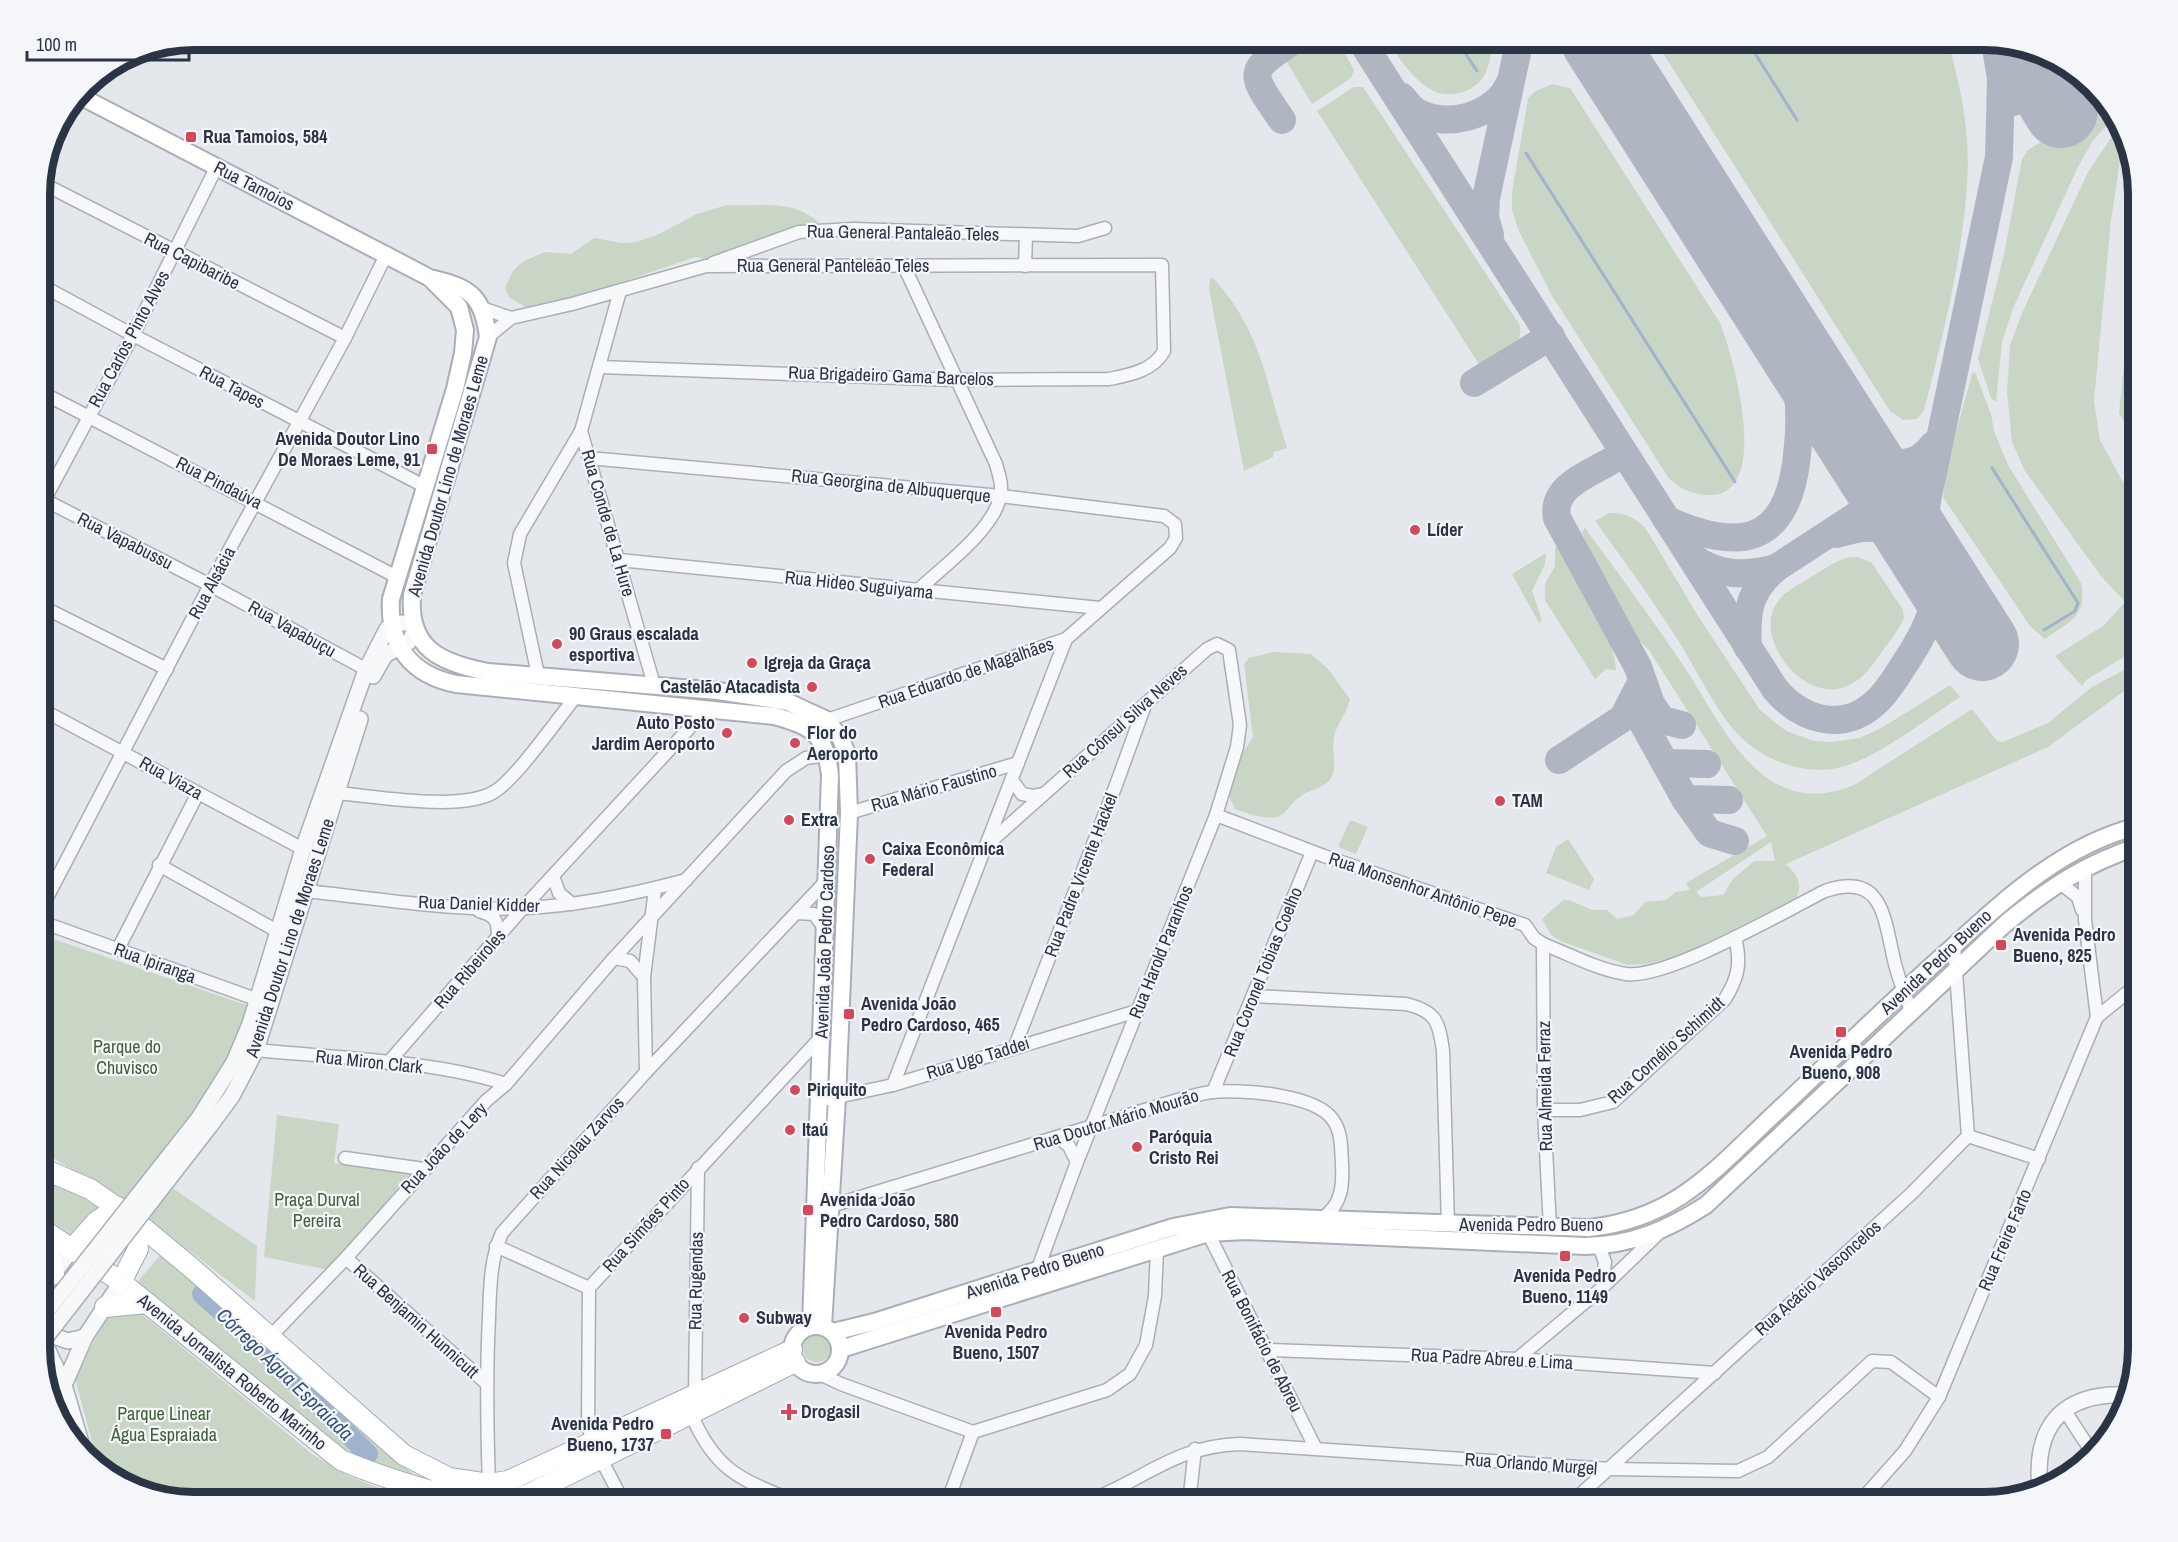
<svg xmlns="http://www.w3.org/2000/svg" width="2178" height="1542" font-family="'Archivo Narrow',sans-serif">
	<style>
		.green { fill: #c9d6c5; fill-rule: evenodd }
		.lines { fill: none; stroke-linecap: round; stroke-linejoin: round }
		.stream { stroke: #9fb4cc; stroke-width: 3 }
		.river { stroke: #9fb4cc; stroke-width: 20 }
		.taxiway { stroke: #b0b6c1; stroke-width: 28 }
		.runway { stroke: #b0b6c1; stroke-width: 74 }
		.minor-casing { stroke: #a9aeb7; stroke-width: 15 }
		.tertiary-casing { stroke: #a9aeb7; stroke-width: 18 }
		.secondary-casing { stroke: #a9aeb7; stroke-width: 20 }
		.primary-casing { stroke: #a3abb8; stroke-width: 22 }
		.minor { stroke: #f7f8fa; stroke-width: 12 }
		.tertiary { stroke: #f7f8fa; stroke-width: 15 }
		.secondary { stroke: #fff; stroke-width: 16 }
		.primary { stroke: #fff; stroke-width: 20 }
		.tertiary-bridge-casing { stroke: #a9aeb7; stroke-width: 18; stroke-linecap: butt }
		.tertiary-bridge { stroke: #f7f8fa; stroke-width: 15 }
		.poi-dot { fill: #d1495b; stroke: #f4f6f9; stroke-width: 2 }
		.labels { text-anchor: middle; stroke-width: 4.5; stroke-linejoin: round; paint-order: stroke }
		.poi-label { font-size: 18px; font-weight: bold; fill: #2b3445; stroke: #f4f6f9; text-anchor: start }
		.street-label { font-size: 18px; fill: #2b3445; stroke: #f4f6f9 }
		.park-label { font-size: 18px; fill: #3f6138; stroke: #f4f6f9 }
		.water-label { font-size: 20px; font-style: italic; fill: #34527a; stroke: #f4f6f9 }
		.rim { fill: none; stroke: #2b3445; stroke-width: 8 }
	</style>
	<rect width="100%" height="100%" fill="#e4e7ec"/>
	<g class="green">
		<path d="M1315,39h22l17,31 -3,8 -39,26 -27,-45z"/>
		<path d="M1387,39h105c0,12 -2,26 -8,37 -10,17 -38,24 -54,13 -17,-10 -33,-33 -43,-50z"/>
		<path d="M1654,39h293c14,47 24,96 20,145 -5,76 -24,153 -43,226l-7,9 -14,1 -13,-9z"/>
		<path d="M1552,84l18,4 150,235c13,32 51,167 -7,172 -17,1 -34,-5 -45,-18l-117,-183 -33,-65 -6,-19v-18l16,-93 6,-7z"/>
		<path d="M1354,87h9l156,237c8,23 -21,34 -37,45l-165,-258z"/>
		<path d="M2104,103l11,13 -23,26 -14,25 -65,141 -11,34 -6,60 -5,-4 -13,-39 26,-105 18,-95 6,-9 30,-18 8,10 24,-15 -8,-11z"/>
		<path d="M2121,123l6,19 -6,12 -10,66 -17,181 6,39 29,53 10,33v122l-53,32 -4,6 -27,-30 48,-30 22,-24 -24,-26 -76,-105 -13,-29 -5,-50 3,-46 12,-33 66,-141z"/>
		<path d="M727,205c33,2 66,-7 92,18l-39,10 -72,27 -13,-3 -105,36 -61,16 -20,-12 -4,-9 8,-17 9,-9 23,-10 26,2 23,-16 27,5 15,-1 21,-7 40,-21z"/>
		<path d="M2139,216v230l-20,-33z"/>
		<path d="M1213,278c49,53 53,105 74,170l-13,4 -1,5 -29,14 -35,-182 1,-10z"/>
		<path d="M1975,372l16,42 3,17 14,34 73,118c7,33 -12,39 -36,56l-15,-13 -87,-129 3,-28 26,-95z"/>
		<path d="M1609,513c17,0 26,4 37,16l52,87 62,94 26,21 28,10 18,1 28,-4 23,-11 67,-42 10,12c-34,22 -81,60 -118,70 -34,9 -72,-4 -98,-27 -22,-18 -47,-69 -63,-95 -27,-43 -56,-83 -86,-124z"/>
		<path d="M1585,528c33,44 65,89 96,134 41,60 79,162 173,123l118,-76 25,32 6,1 45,-19 44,-36 47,-25v18l-91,67 -262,117c11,10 19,23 8,37l-96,50 -52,13 -18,1 -65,-23 -11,-6 -10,-17 21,-19h6l23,10h15l10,9 17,-4 11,-13 21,-2 9,-8 15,-2 -4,-7 81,-47 -118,-186 -26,-26 -28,-53 -13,-39zM1771,842l4,19h-21l-21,18 -10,16 -21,2 -6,-5z"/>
		<path d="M1559,546c20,39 54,79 57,124l-10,-1 -11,10 -50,-79v-16l10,-18v-18z"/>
		<path d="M1546,553l-1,11 -13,27 10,29 -3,3 -27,-49z"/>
		<path d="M1858,557l14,6 31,47 1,8c-5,12 -15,24 -23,35 -9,13 -17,25 -32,32 -41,22 -96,-43 -73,-81 7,-12 21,-18 32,-25 16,-9 31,-23 50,-22z"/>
		<path d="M1274,652l37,2 17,15 22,30c-3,15 -13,24 -16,38 -3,13 4,29 -3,41 -7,10 -18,11 -27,16 -10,6 -13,12 -20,19 -11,11 -36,0 -49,-4l-8,-17 -1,-33 5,-6 11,1 11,-17 -9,-73 5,-6z"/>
		<path d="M1350,820l18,7 -12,27 -18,-7z"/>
		<path d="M1568,839l26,40 -5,11 -43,-17 10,-26z"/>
		<path d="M39,934l210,72 -33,82 -67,84 108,74 -2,55 -129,-98 -87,-54z"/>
		<path d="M277,1115l62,9 -5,39 76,11 -81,96 -65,-13z"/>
		<path d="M39,1178l42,16 18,12 -24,31 -36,-24z"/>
		<path d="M160,1255l47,32 -9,13 75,66 90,92 10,-9 -17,-17v-4l69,55 -55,-19 -32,-17 -203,-162z"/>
		<path d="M137,1310l175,144 35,21 69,28h-223l-49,-8 -44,-24 -26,-96 36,-61z"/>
		<circle cx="817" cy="1348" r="14"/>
		<path d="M1159,1490l8,1 -1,12h-33z"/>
	</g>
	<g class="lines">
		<g class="stream">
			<path d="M1456,39l21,32"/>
			<path d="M1746,39l51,81"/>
			<path d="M1526,153l209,329"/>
			<path d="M1992,468l86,135 -3,8 -31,19"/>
		</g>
		<path class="river" d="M202,1294l58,52 108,108"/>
		<g class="taxiway">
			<path d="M1360,39l415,650c25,30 66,44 99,15 12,-10 20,-24 28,-36 16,-24 31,-50 36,-79 5,-23 -9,-48 -12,-72 -1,-13 3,-27 6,-40l67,-320 2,-78 -6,-38"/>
			<path d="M2037,72l12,-17"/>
			<path d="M1402,97c4,5 8,10 13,14 31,19 80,5 94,-27"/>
			<path d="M2013,102l9,-54"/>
			<path d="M1282,120c-33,-48 -37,-48 14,-81"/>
			<path d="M1490,235l-5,-18 1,-19 34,-159"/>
			<path d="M1474,383l77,-47"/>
			<path d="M1852,441c23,20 59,36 81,4"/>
			<path d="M1609,462c-22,13 -58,25 -52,56l81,149 13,37 11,16 20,5"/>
			<path d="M1667,520c74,33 121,24 130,-65 3,-25 4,-52 -2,-77 -6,-22 -14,-43 -23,-64"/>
			<path d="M1837,534c37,-12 53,-8 80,20"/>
			<path d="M1690,555c26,22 55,21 86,13 -28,24 -30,44 -28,80"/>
			<path d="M1776,568l141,-92 19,-23"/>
			<path d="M1559,760l64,-42 19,-37 -2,37 25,45 42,1"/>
			<path d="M1665,763l20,36 44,1"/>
			<path d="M1685,799l24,34 26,8"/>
		</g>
		<g class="runway">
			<path d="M1597,39l385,605"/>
			<path d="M2020,45l41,66"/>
		</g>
		<defs>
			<g id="minor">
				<path d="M40,182l305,156"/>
				<path d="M713,263l86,-31 54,-3 225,7 27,-8"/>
				<path d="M904,266l92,198c3,11 7,22 4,33 -7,34 -59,71 -84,95"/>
				<path d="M1025,266l1,-31"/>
				<path d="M39,284l94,51 293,152"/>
				<path d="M482,308l29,10"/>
				<path d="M488,337l23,-19 61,-14 134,-38 456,-1 2,86c-11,20 -35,24 -55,28l-153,1 -356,-13"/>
				<path d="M39,391l358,186"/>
				<path d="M581,431l73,254"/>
				<path d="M589,458l412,38 163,20 11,8 1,14 -6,10 -104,91 -239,81"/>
				<path d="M39,497l171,88 163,88"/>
				<path d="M39,510l94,-175 84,-169"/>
				<path d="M619,560l481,48"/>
				<path d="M39,605l128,64"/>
				<path d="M538,675l-24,-112 6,-29 61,-103 39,-140"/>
				<path d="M39,708l264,141"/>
				<path d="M1012,780l10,14 11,2 11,-2"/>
				<path d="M336,793c40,3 125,19 158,-1 22,-13 65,-75 83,-97"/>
				<path d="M849,813l169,-50"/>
				<path d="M1216,815l108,41 201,69 9,13 9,6c26,10 55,26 83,30 42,5 157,-62 199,-83 58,-20 59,27 69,69 4,18 11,35 18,53"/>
				<path d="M988,844l219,-195 10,-5 12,6 11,75 -3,22 -21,68 -139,347 -40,109"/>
				<path d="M159,865l120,67"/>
				<path d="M2085,867v53l12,97"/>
				<path d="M553,876l6,17 13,11"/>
				<path d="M2059,882l19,15 4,13"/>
				<path d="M305,891c70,7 150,21 219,17 55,-2 110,-14 162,-28"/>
				<path d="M479,911c17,5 19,9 19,27"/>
				<path d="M39,913l171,-328 135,-247 42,-85"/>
				<path d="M797,913l17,1 11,15"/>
				<path d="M39,921l225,81"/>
				<path d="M1543,944l1,166 6,118"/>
				<path d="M118,949l80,-156"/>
				<path d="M614,958l16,3 14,16"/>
				<path d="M1254,996l152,8c30,7 33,18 37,47l5,174"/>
				<path d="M1015,1046l101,-261 29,-80"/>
				<path d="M256,1050c78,8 176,10 250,34"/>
				<path d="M388,1063l134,-154 184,-199"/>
				<path d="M646,1072l-2,-95 11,-88"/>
				<path d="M893,1085l173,-446"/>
				<path d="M1213,1092l99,-240"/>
				<path d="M819,1101l74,-16 244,-74"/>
				<path d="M1544,1110h36l33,-8 112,-103c14,-22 16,-37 10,-62"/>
				<path d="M1968,1136l71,23"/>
				<path d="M1059,1138l10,8 8,16"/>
				<path d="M345,1158l79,11"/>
				<path d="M831,1206l340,-104c13,-4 27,-8 40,-10 29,-3 105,2 122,28 9,12 8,29 9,44 1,22 0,39 -18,53"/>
				<path d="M1208,1233l108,216"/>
				<path d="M496,1246l93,42"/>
				<path d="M1599,1246l6,16 -3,25"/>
				<path d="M346,1258l140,125"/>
				<path d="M271,1336l75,-78 140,-157 20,-17 108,-126 172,-187 20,-13 21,-3"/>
				<path d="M1268,1350l249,9 198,14"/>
				<path d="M1517,1359l85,-71 57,-55"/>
				<path d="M820,1374l21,10 132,48 134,-42 23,-16 16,-29 9,-49 2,-47"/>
				<path d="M695,1394l3,-226"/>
				<path d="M2065,1411l28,43"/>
				<path d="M691,1414c26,60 52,66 108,89"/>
				<path d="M489,1484c-2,-56 -3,-110 0,-166 1,-29 1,-59 13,-85l144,-161 181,-192"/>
				<path d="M1864,1497l41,-46 34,-54 158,-380 42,-34"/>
				<path d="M624,1503l-32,-61 -4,-19 1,-135 233,-252"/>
				<path d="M947,1503l26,-71"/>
				<path d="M1083,1503c59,-21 90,-57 157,-59l370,25 128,2 30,-14 104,-96 19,1 48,35"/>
				<path d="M1189,1503l6,-54"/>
				<path d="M1571,1503l341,-310 56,-57 -14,-191"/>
			</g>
			<g id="tertiary">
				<path d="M373,676l12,-21 24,-13 6,-12"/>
				<path d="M199,1118l35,-56 16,-38 53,-175 63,-179 21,-41 14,-6h12"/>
				<path d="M210,1126l22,-30 24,-46 104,-331"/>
				<path d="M39,1293l33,-44"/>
				<path d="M39,1331l25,54 20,68"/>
				<path d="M39,1331l29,10 17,-4"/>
				<path d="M64,1385l21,-48 36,-55"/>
				<path d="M2040,1490c-7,-67 25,-99 91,-95"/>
			</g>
			<g id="secondary">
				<path d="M78,95l352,183 29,29 6,23 -2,23 -8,36 -64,210c-3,47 21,76 65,85l318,32c39,10 51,18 56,59l-19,551"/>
				<path d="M434,279c38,9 49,19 54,58l-76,258c-4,54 29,68 76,77l230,19 70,11 39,18 14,19 6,15 2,59 -12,285 -14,228"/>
				<circle cx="816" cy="1350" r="24"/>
				<path d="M833,1332l41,-10 299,-95 57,-11 359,12c85,-9 124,-56 182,-111 59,-55 116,-112 176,-165 56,-51 116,-108 192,-126"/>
				<path d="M841,1349l367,-116 37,-2 340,15c47,-1 82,-16 121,-41l299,-281c44,-36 79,-60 134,-78"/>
			</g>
			<g id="primary">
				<path d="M39,1167l51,22 39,27 65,54 210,185 45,23 40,6 19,-3 284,-131"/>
				<path d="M39,1227l82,55 220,178c35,15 132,49 168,41 7,-1 15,-6 22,-8l264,-131"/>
				<path d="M39,1233l9,17 6,24"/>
				<path d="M72,1249l25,-28 21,-14"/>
				<path d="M121,1282l17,-33 -3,-28"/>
				<path d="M105,1307l42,-4"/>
			</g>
		</defs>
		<use href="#minor" class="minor-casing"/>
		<use href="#tertiary" class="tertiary-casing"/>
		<use href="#secondary" class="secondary-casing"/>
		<use href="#primary" class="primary-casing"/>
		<use href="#minor" class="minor"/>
		<use href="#tertiary" class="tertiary"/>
		<use href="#secondary" class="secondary"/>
		<use href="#primary" class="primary"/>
		<defs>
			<g id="tertiary-bridge">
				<path d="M39,1321l160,-203"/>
				<path d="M39,1346l171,-220"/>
			</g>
		</defs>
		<use href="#tertiary-bridge" class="tertiary-bridge-casing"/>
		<use href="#tertiary-bridge" class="tertiary-bridge"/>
	</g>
	<g class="poi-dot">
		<rect x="185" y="131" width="12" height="12" rx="3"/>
		<rect x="426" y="443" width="12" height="12" rx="3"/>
		<circle cx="1415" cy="530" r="6"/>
		<circle cx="557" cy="644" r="6"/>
		<circle cx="752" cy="663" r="6"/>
		<circle cx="812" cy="687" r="6"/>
		<circle cx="727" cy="733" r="6"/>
		<circle cx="795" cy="743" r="6"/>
		<circle cx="1500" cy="801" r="6"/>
		<circle cx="789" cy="820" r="6"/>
		<circle cx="870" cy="859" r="6"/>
		<rect x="1995" y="939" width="12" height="12" rx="3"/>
		<rect x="843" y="1008" width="12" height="12" rx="3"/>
		<rect x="1835" y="1026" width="12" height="12" rx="3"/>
		<circle cx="795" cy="1090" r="6"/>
		<circle cx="790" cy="1130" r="6"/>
		<circle cx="1137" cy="1147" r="6"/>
		<rect x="802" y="1204" width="12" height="12" rx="3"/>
		<rect x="1559" y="1250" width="12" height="12" rx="3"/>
		<rect x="990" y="1306" width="12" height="12" rx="3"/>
		<circle cx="744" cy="1318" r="6"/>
		<path d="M786 1403h6v6h6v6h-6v6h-6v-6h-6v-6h6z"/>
		<rect x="660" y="1428" width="12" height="12" rx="3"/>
	</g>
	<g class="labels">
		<g class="poi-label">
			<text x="203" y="143">Rua Tamoios, 584</text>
			<text x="420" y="445" text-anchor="end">Avenida Doutor Lino<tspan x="420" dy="21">De Moraes Leme, 91</tspan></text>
			<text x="1427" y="536">Líder</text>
			<text x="569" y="640">90 Graus escalada<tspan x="569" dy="21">esportiva</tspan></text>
			<text x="764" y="669">Igreja da Graça</text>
			<text x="800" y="693" text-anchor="end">Castelão Atacadista</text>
			<text x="715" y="729" text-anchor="end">Auto Posto<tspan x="715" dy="21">Jardim Aeroporto</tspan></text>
			<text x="807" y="739">Flor do<tspan x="807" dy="21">Aeroporto</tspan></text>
			<text x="1512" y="807">TAM</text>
			<text x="801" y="826">Extra</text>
			<text x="882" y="855">Caixa Econômica<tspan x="882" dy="21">Federal</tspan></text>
			<text x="2013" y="941">Avenida Pedro<tspan x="2013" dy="21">Bueno, 825</tspan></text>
			<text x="861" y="1010">Avenida João<tspan x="861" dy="21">Pedro Cardoso, 465</tspan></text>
			<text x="1841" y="1058" text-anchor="middle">Avenida Pedro<tspan x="1841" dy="21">Bueno, 908</tspan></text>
			<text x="807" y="1096">Piriquito</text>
			<text x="802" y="1136">Itaú</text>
			<text x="1149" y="1143">Paróquia<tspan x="1149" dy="21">Cristo Rei</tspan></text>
			<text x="820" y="1206">Avenida João<tspan x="820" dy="21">Pedro Cardoso, 580</tspan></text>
			<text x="1565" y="1282" text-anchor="middle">Avenida Pedro<tspan x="1565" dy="21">Bueno, 1149</tspan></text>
			<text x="756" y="1324">Subway</text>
			<text x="996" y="1338" text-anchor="middle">Avenida Pedro<tspan x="996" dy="21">Bueno, 1507</tspan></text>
			<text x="801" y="1418">Drogasil</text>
			<text x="654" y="1430" text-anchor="end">Avenida Pedro<tspan x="654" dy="21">Bueno, 1737</tspan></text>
		</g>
		<g class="street-label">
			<text transform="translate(254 186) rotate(27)" y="6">Rua Tamoios</text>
			<text transform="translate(903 233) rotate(1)" y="6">Rua General Pantaleão Teles</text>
			<text transform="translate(192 261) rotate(27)" y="6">Rua Capibaribe</text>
			<text x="833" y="272">Rua General Panteleão Teles</text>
			<text transform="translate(129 339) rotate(-62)" y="6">Rua Carlos Pinto Alves</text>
			<text transform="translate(891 376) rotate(2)" y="6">Rua Brigadeiro Gama Barcelos</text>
			<text transform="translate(232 387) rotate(28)" y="6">Rua Tapes</text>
			<text transform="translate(448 476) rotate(-74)" y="6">Avenida Doutor Lino de Moraes Leme</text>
			<text transform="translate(219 483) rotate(27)" y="6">Rua Pindaúva</text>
			<text transform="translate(891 486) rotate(6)" y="6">Rua Georgina de Albuquerque</text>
			<text transform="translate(608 523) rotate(74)" y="6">Rua Conde de La Hure</text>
			<text transform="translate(125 541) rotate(27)" y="6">Rua Vapabussu</text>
			<text transform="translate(212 583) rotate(-62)" y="6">Rua Alsácia</text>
			<text transform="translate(859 585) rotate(6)" y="6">Rua Hideo Suguiyama</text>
			<text transform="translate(292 629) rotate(29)" y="6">Rua Vapabuçu</text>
			<text transform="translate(966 673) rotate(-19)" y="6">Rua Eduardo de Magalhães</text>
			<text transform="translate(1125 721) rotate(-42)" y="6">Rua Cônsul Silva Neves</text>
			<text transform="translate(171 778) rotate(29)" y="6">Rua Viaza</text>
			<text transform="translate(934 788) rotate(-16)" y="6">Rua Mário Faustino</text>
			<text transform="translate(1081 875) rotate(-69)" y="6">Rua Padre Vicente Hackel</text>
			<text transform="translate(1423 890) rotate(19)" y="6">Rua Monsenhor Antônio Pepe</text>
			<text transform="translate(479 904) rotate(2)" y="6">Rua Daniel Kidder</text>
			<text transform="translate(290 938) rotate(-72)" y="6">Avenida Doutor Lino de Moraes Leme</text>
			<text transform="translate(825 942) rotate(-88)" y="6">Avenida João Pedro Cardoso</text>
			<text transform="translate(1161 952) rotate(-68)" y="6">Rua Harold Paranhos</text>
			<text transform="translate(1936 962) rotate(-43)" y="6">Avenida Pedro Bueno</text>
			<text transform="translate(155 963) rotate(20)" y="6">Rua Ipiranga</text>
			<text transform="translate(470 969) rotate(-49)" y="6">Rua Ribeiroles</text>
			<text transform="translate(1263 972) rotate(-68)" y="6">Rua Coronel Tobias Coelho</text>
			<text transform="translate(1666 1050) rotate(-42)" y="6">Rua Cornélio Schimidt</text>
			<text transform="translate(978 1058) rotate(-17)" y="6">Rua Ugo Taddei</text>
			<text transform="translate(369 1062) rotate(6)" y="6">Rua Miron Clark</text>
			<text transform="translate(1545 1086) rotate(-91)" y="6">Rua Almeida Ferraz</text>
			<text transform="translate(1116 1120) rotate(-17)" y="6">Rua Doutor Mário Mourão</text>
			<text transform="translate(444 1148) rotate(-47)" y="6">Rua João de Lery</text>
			<text transform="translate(577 1148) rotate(-48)" y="6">Rua Nicolau Zarvos</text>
			<text transform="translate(646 1225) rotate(-48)" y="6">Rua Simões Pinto</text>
			<text x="1531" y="1231">Avenida Pedro Bueno</text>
			<text transform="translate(2005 1240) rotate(-67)" y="6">Rua Freire Farto</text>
			<text transform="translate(1035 1271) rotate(-18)" y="6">Avenida Pedro Bueno</text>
			<text transform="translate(1818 1278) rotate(-42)" y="6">Rua Acácio Vasconcelos</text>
			<text transform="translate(696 1281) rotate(-89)" y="6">Rua Rugendas</text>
			<text transform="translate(416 1321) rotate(42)" y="6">Rua Benjamin Hunnicutt</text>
			<text transform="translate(1262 1341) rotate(63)" y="6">Rua Bonifácio de Abreu</text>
			<text transform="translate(1492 1359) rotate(3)" y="6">Rua Padre Abreu e Lima</text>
			<text transform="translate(232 1372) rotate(39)" y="6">Avenida Jornalista Roberto Marinho</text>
			<text transform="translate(1531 1464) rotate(4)" y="6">Rua Orlando Murgel</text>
		</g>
		<g class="park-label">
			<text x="127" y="1053">Parque do<tspan x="127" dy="21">Chuvisco</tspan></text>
			<text x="317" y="1206">Praça Durval<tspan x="317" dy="21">Pereira</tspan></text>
			<text x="164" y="1420">Parque Linear<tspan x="164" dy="21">Água Espraiada</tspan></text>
		</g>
		<g class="water-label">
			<text transform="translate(285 1374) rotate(44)" y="7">Córrego Água Espraiada</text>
		</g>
	</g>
	<path d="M0 0H2178V1542H0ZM194 50H1984A144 144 0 0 1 2128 194V1348A144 144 0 0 1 1984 1492H194A144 144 0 0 1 50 1348V194A144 144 0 0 1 194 50Z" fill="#f4f6f9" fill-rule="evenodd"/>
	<path class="rim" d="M194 50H1984A144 144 0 0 1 2128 194V1348A144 144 0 0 1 1984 1492H194A144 144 0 0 1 50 1348V194A144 144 0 0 1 194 50Z"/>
	<path d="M27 51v9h162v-9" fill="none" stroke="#2b3445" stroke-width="3"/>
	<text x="36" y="51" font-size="18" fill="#2b3445" stroke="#f4f6f9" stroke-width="4.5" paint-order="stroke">100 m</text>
</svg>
